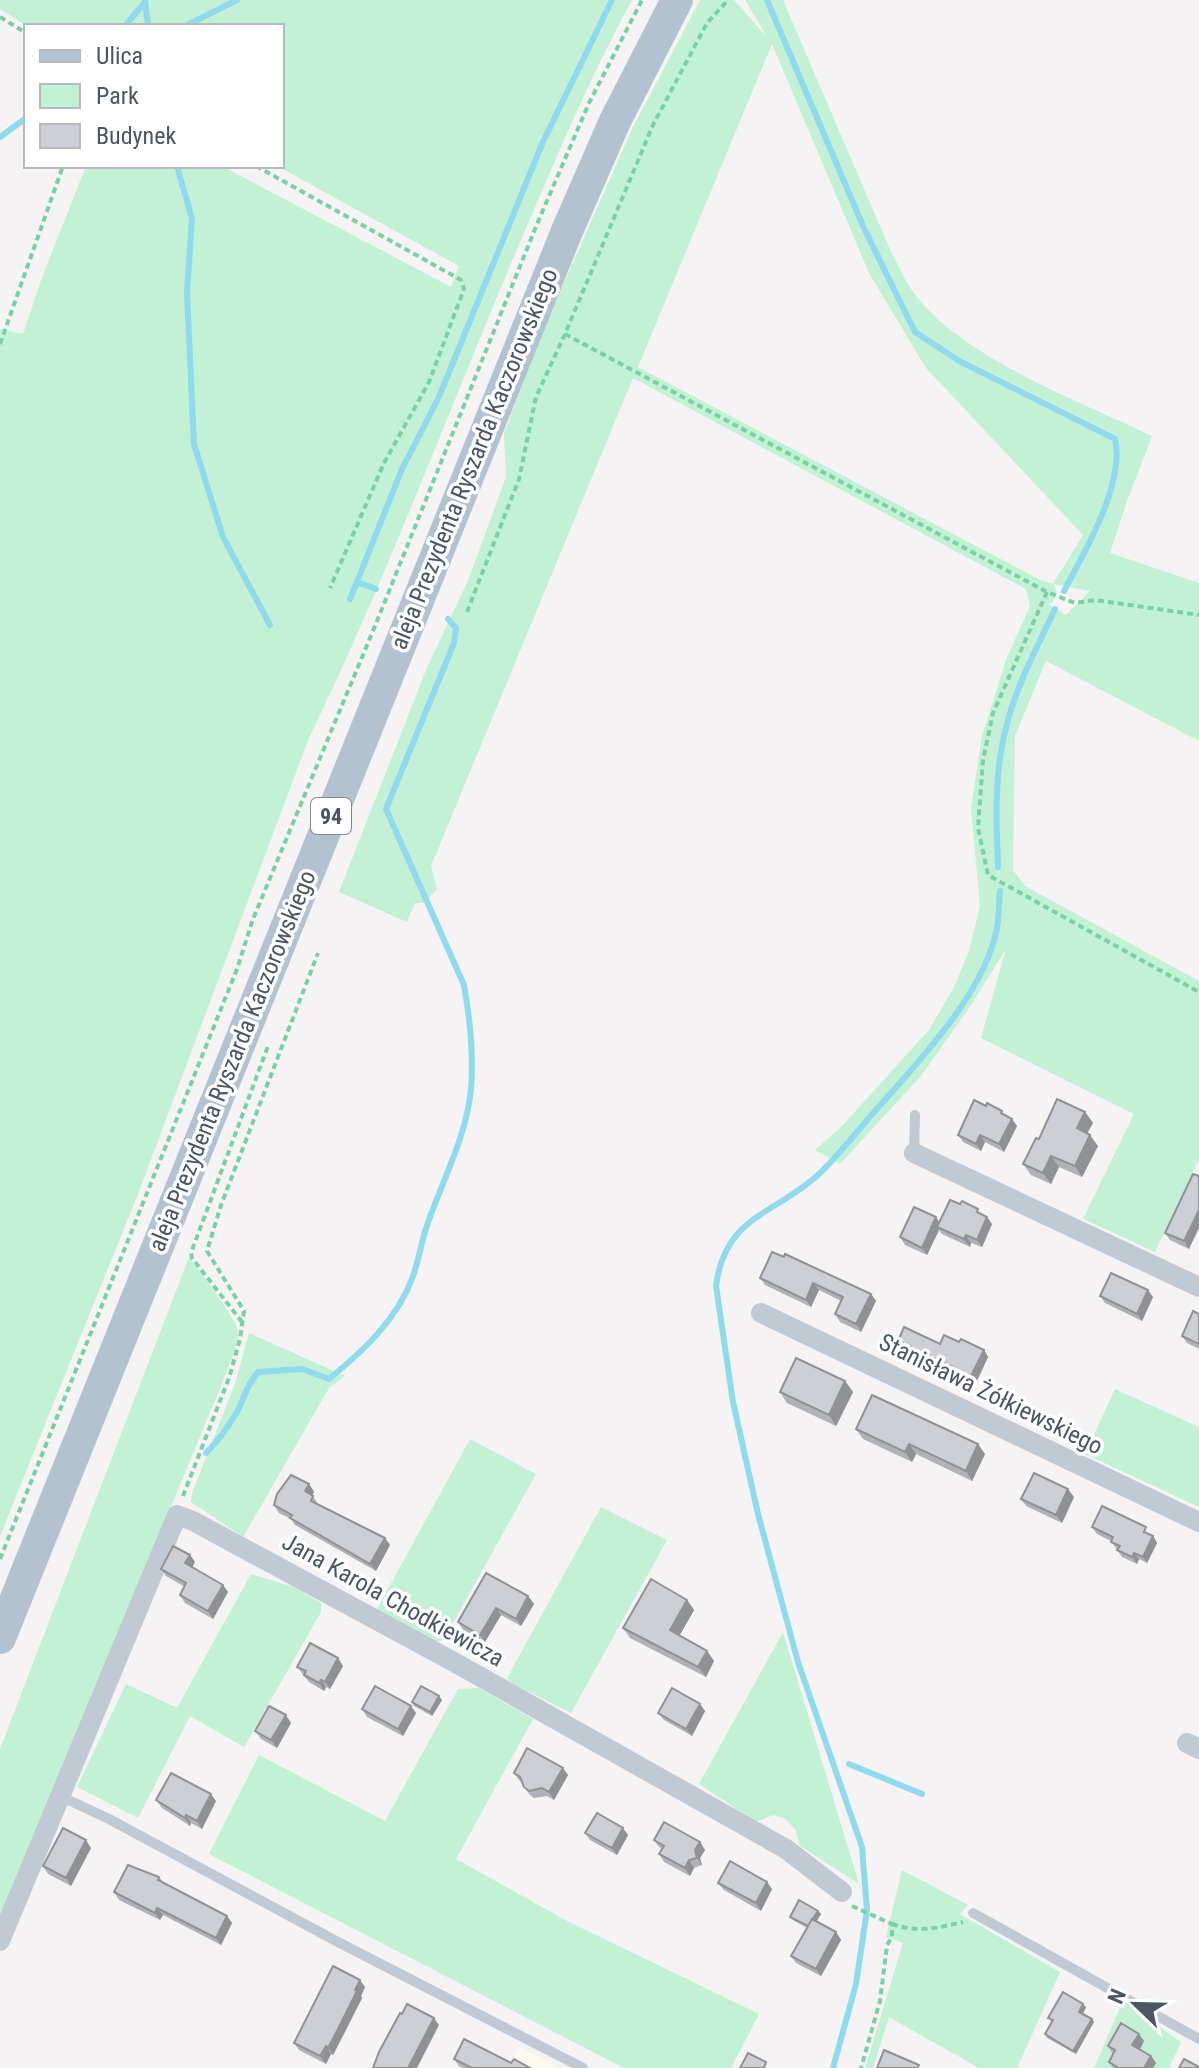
<svg xmlns="http://www.w3.org/2000/svg" width="1199" height="2068" font-family="'Roboto Condensed',sans-serif">
	<style>
		.commercial { fill: #fdf9ef }
		.green { fill: #c3f1d5; fill-rule: evenodd }
		.lines { fill: none; stroke-linecap: round; stroke-linejoin: round }
		.stream { stroke: #90daee; stroke-width: 6 }
		.path { stroke: #7ad0a6; stroke-width: 4; stroke-dasharray: 6 4; stroke-linecap: butt }
		.lane { stroke: #c1cad2; stroke-width: 10 }
		.street { stroke: #c1cad2; stroke-width: 20 }
		.primary { stroke: #b3c2d1; stroke-width: 32 }
		.wall { fill: #b0b2b7 }
		.shaded-wall { fill: #909195 }
		.building { fill: #cdcfd5; stroke: #909195; stroke-width: 2 }
		.labels { text-anchor: middle; stroke-width: 7; stroke-linejoin: round; paint-order: stroke }
		.shield { fill: #fff; stroke: #808990; stroke-width: 2 }
		.shield-label { font-size: 22px; font-weight: bold; fill: #4a5661 }
		.street-label { font-size: 24px; fill: #4a5661; stroke: #fff }
	</style>
	<rect width="100%" height="100%" fill="#f5f3f3"/>
	<path class="commercial" d="M519,2047l41,21h-52z"/>
	<g class="green">
		<path d="M0,0h632c-38,69 -69,142 -100,214 -75,174 -140,353 -223,524l-169,451 -140,347v-1207l23,5 18,-54 45,-114h136l229,121 8,-21 -182,-100h5v-140h-255l-27,-17z"/>
		<path d="M700,0h34l33,37 -22,-37h38l109,254c7,12 13,27 21,38 50,67 165,108 239,144l-25,65 -17,52 89,30v158l-153,-80 -31,75 -2,134 12,16 174,95v178l-44,93 -72,-33 51,-105 -153,-76 25,-89 -37,59 -48,68 -81,88 -25,-14 27,-24 87,-96 25,-43 15,-36 11,-45 -9,-98 11,-72 24,-76 24,-54 -4,-17 -393,-211 -202,488 6,23 -13,14h-9l-8,19 -68,-30 87,-222 43,-92 37,-101 -2,-44 44,-114 84,-190zM772,44l97,229 57,95 157,167 -30,49 -13,-4 -402,-213zM1054,584l36,7 -24,24 -18,-11 4,-1 5,-10z"/>
		<path d="M189,1257c10,14 48,62 49,75 0,15 -10,35 -15,49l-223,538v-170z"/>
		<path d="M249,1333l96,43 -16,12 -86,149 -52,-35 1,-9 43,-109z"/>
		<path d="M1115,1389l84,38v80l-114,-53z"/>
		<path d="M470,1439l66,35 -93,167h-9l-58,-30z"/>
		<path d="M601,1507l66,33 -96,173 -60,-30 -4,-5z"/>
		<path d="M251,1574l43,13 27,16v9l-77,135 -54,-31 -52,102 -61,-31 49,-103 51,24z"/>
		<path d="M783,1632l76,252 -59,-38 -5,-17 -11,-11 -11,-3 -17,7 -57,-38z"/>
		<path d="M479,1688l54,31 -77,140 113,63 190,92 -28,54h-107l-415,-214 50,-99 126,66 73,-132z"/>
		<path d="M902,1870l66,35 -8,9 100,58 -43,96h-38l-90,-51 -16,51h-8l38,-125 -17,-6z"/>
		<path d="M1123,2001l58,41 -12,26h-75z"/>
	</g>
	<g class="lines">
		<g class="stream">
			<path d="M145,0l3,26"/>
			<path d="M767,0l96,226 52,106 46,30 154,77c10,45 -30,112 -51,152"/>
			<path d="M125,26l20,-24"/>
			<path d="M185,26l52,-26"/>
			<path d="M0,137l26,-19"/>
			<path d="M177,166l15,53 -5,74 7,151 29,93 47,88"/>
			<path d="M357,582l45,-113 37,-72 103,-253 70,-144"/>
			<path d="M350,599l7,-17 19,7"/>
			<path d="M998,867c-2,-49 -4,-96 9,-143 10,-40 31,-78 48,-115"/>
			<path d="M206,1453c12,-12 22,-26 31,-41 9,-17 8,-24 21,-40l44,-3 27,10c34,-28 69,-60 84,-103 7,-19 9,-40 17,-59 15,-41 37,-84 41,-128 3,-35 -1,-70 -7,-104l-78,-176 68,-166 2,-15 -8,-9"/>
			<path d="M849,1764l73,30"/>
			<path d="M833,2068l23,-84 11,-74 -5,-63 -64,-185 -40,-148 -25,-112 -17,-116c9,-71 59,-71 103,-112 20,-19 38,-43 57,-64 42,-48 109,-117 121,-182 2,-12 2,-25 3,-37"/>
		</g>
		<g class="path">
			<path d="M0,17l26,16"/>
			<path d="M256,166l198,110 7,4 3,9 -35,93 -45,81 -54,125"/>
			<path d="M565,334l482,258 28,11 20,-3 104,15"/>
			<path d="M0,344l63,-178"/>
			<path d="M1047,592l-54,121 -10,47 -5,68 10,47 211,117"/>
			<path d="M467,612l52,-133 17,-82 29,-63 88,-209 54,-102 21,-23"/>
			<path d="M242,1322l-50,-64 -1,-5 77,-207"/>
			<path d="M183,1496l46,-118 11,-39 4,-28 -37,-60 14,-46 97,-252"/>
			<path d="M0,1559l237,-590 16,-50 122,-293 162,-402 52,-121 53,-103"/>
			<path d="M852,1906l40,18v13l-5,8 -7,56 -19,67"/>
			<path d="M892,1924c28,9 43,4 71,-2"/>
		</g>
		<g class="lane">
			<path d="M914,1153l1,-38"/>
			<path d="M60,1796l49,23 227,122 247,127"/>
			<path d="M973,1913l226,126"/>
		</g>
		<g class="street">
			<path d="M914,1153l285,134"/>
			<path d="M761,1313l438,209"/>
			<path d="M1187,1743l12,6"/>
			<path d="M0,1941l177,-426 16,6 261,141 332,187 56,43"/>
		</g>
		<path class="primary" d="M0,1638l567,-1407 48,-110 62,-121"/>
	</g>
	<g class="wall">
		<path d="M1085,1112l8,11 -6,10 11,13 -16,31 -23,-10 -8,17 -20,-9 -8,-11 16,-25z"/>
		<path d="M1006,1116l11,10 -13,26 -19,-10 -4,9 -18,-9 -5,-7z"/>
		<path d="M1199,1176l-10,73 -19,-9 -5,-7z"/>
		<path d="M983,1215l9,9 -10,23 -11,-4 -1,4 -28,-13 -3,-4 -12,25 -22,-10 -5,-8 39,-15z"/>
		<path d="M772,1252l99,42 5,7 -15,31 -21,-10 -5,-8 6,-13 -22,-11 -8,17 -46,-22 -5,-7z"/>
		<path d="M1100,1296l53,1 -11,24 -37,-18z"/>
		<path d="M1199,1314v35l-12,-6 -5,-7z"/>
		<path d="M898,1341l42,3 19,-2 25,8 4,7 -13,28 -16,-7 -4,-6 -53,-25z"/>
		<path d="M845,1381l8,11 -17,34 -49,-23 -7,-11z"/>
		<path d="M856,1429l129,25 -13,27 -56,-27 -4,8 -49,-23z"/>
		<path d="M309,1484l5,8 -2,3 6,9 67,34 5,7 -14,26 -81,-46 -4,-6 -12,-6 -5,-8z"/>
		<path d="M1074,1497l-12,26 -36,-17 -5,-7z"/>
		<path d="M1092,1527l59,7 -1,1 3,1 4,7 -10,20 -8,-4 -2,5 -15,-7 -11,-16 -14,-7z"/>
		<path d="M190,1555l5,7 -3,5 36,25 -15,27 -28,-16 -5,-8 5,-8 -19,-11 -5,-7z"/>
		<path d="M528,1596l6,8 -13,22 -20,-11 -16,27 -22,-12 -5,-8z"/>
		<path d="M687,1600l7,10 -15,26 28,15 7,10 -8,16 -76,-39 -7,-10z"/>
		<path d="M338,1658l5,8 -13,23 -4,-2 -2,4 -15,-9 -12,-15z"/>
		<path d="M442,1700l-10,16 -18,-10 -2,-4z"/>
		<path d="M700,1704l5,7 -13,25 -28,-16 -6,-7z"/>
		<path d="M362,1709l54,4 -13,23 -36,-19z"/>
		<path d="M291,1723l-14,25 -16,-9 -6,-8z"/>
		<path d="M514,1773l54,2 -14,25 -7,-4 -13,2 -5,-4 -7,-12 -3,-2z"/>
		<path d="M156,1800l60,1 -14,28 -11,-6 -1,3 -28,-18z"/>
		<path d="M585,1833l43,2 -11,20 -27,-15z"/>
		<path d="M654,1840l46,2 5,8 -5,8 2,7 -8,3 -4,8 -26,-14 -5,-8 3,-5 -3,-2z"/>
		<path d="M91,1848l-20,38 -23,-12 -5,-8z"/>
		<path d="M159,1877l4,5 64,34 5,7 -11,22 -58,-30 -3,5 -41,-20 -5,-8z"/>
		<path d="M718,1883l54,6 -11,22 -37,-21z"/>
		<path d="M821,1914l-5,8 20,10 5,8 -20,36 -25,-13 -5,-7 16,-28 -14,-8 -3,-3z"/>
		<path d="M365,1987l-4,9 1,2 -19,38 -10,19 -2,-1 -5,10 -27,-14 -5,-7z"/>
		<path d="M1086,2007l-3,7 11,8 -18,32 -29,-16 -2,-4 7,-12 -4,-4z"/>
		<path d="M1144,2041l-4,8 11,7 5,7 -3,5h-40l-4,-6 4,-8 -5,-8z"/>
		<path d="M454,2059l57,4 19,5h-67l-4,-2z"/>
	</g>
	<g class="shaded-wall">
		<path d="M1085,1112l8,11 -9,16 -7,-11z"/>
		<path d="M1012,1119l5,7 -13,26 -5,-8z"/>
		<path d="M980,1135l5,7 -4,9 -5,-7z"/>
		<path d="M1090,1135l8,11 -16,31 -7,-11z"/>
		<path d="M1051,1156l8,11 -8,17 -8,-11z"/>
		<path d="M1199,1210v18l-10,21 -5,-8z"/>
		<path d="M936,1217l5,8 -4,2 2,3 -12,25 -5,-7z"/>
		<path d="M987,1217l5,7 -10,23 -5,-7z"/>
		<path d="M966,1235l5,8 -1,4 -6,-8z"/>
		<path d="M813,1283l6,7 -8,17 -5,-7z"/>
		<path d="M1148,1290l5,7 -11,24 -5,-7z"/>
		<path d="M871,1294l5,7 -15,31 -5,-8z"/>
		<path d="M984,1350l4,7 -13,28 -5,-7z"/>
		<path d="M845,1381l8,11 -17,34 -7,-11z"/>
		<path d="M909,1444l7,10 -4,8 -7,-10z"/>
		<path d="M978,1444l7,10 -13,27 -6,-10z"/>
		<path d="M309,1484l5,8 -4,7 -5,-8z"/>
		<path d="M1068,1489l6,8 -12,26 -6,-8z"/>
		<path d="M1153,1536l4,7 -10,20 -4,-6z"/>
		<path d="M385,1538l5,7 -14,26 -6,-7z"/>
		<path d="M1134,1553l5,6 -2,5 -5,-7z"/>
		<path d="M190,1555l5,7 -5,9 -5,-8z"/>
		<path d="M223,1585l5,7 -15,27 -5,-8z"/>
		<path d="M528,1596l6,8 -13,22 -5,-7z"/>
		<path d="M687,1600l7,10 -17,30 -7,-10z"/>
		<path d="M496,1608l5,7 -16,27 -5,-7z"/>
		<path d="M707,1651l7,10 -8,16 -8,-10z"/>
		<path d="M338,1658l5,8 -13,23 -5,-7z"/>
		<path d="M321,1680l5,7 -2,4 -5,-8z"/>
		<path d="M439,1696l3,4 -10,16 -2,-4z"/>
		<path d="M700,1704l5,7 -13,25 -6,-7z"/>
		<path d="M411,1706l5,7 -13,23 -5,-7z"/>
		<path d="M286,1715l5,8 -14,25 -6,-8z"/>
		<path d="M563,1768l5,7 -14,25 -5,-8z"/>
		<path d="M211,1794l5,7 -14,28 -5,-8z"/>
		<path d="M186,1815l5,8 -1,3 -5,-8z"/>
		<path d="M623,1828l5,7 -11,20 -5,-7z"/>
		<path d="M86,1840l5,8 -20,38 -5,-8z"/>
		<path d="M700,1842l5,8 -5,8 2,7 -5,-7 -2,-8z"/>
		<path d="M689,1860l5,8 -4,8 -5,-8z"/>
		<path d="M767,1882l5,7 -11,22 -5,-8z"/>
		<path d="M157,1908l6,7 -3,5 -5,-7z"/>
		<path d="M818,1911l3,3 -10,16 -2,-3z"/>
		<path d="M227,1916l5,7 -11,22 -5,-7z"/>
		<path d="M836,1932l5,8 -20,36 -5,-7z"/>
		<path d="M360,1980l5,7 -4,9 1,2 -29,57 -5,-7z"/>
		<path d="M1083,2004l3,3 -4,8 -3,-3z"/>
		<path d="M434,2018l5,7 -22,43h-9z"/>
		<path d="M1092,2019l2,3 -18,32 -3,-3z"/>
		<path d="M1139,2034l5,7 -6,12 -6,-8z"/>
		<path d="M326,2046l5,8 -5,10 -6,-8z"/>
		<path d="M1151,2056l5,7 -3,5h-9z"/>
	</g>
	<g class="building">
		<path d="M1057,1099l28,13 -8,16 13,7 -15,31 -24,-10 -8,17 -20,-9 13,-26 3,1z"/>
		<path d="M974,1100l12,6 1,-3 15,8 -1,2 11,6 -13,25 -19,-9 -4,9 -18,-9z"/>
		<path d="M1193,1174l6,2v34l-15,31 -19,-8z"/>
		<path d="M950,1200l10,4 2,-3 16,8 -1,3 10,5 -10,23 -11,-5 -2,4 -27,-12z"/>
		<path d="M914,1207l22,10 -14,31 -22,-11z"/>
		<path d="M772,1252l12,5 1,-3 86,40 -15,30 -21,-10 8,-17 -30,-14 -7,17 -46,-22z"/>
		<path d="M1111,1273l37,17 -11,24 -37,-18z"/>
		<path d="M1193,1311l6,3v30l-17,-8z"/>
		<path d="M904,1327l36,17 4,-9 15,7 2,-3 23,11 -14,28 -16,-7 1,-3 -57,-27z"/>
		<path d="M796,1358l49,23 -16,34 -49,-23z"/>
		<path d="M872,1395l106,49 -12,27 -57,-27 -4,8 -49,-23z"/>
		<path d="M1034,1473l34,16 -12,26 -35,-16z"/>
		<path d="M291,1475l18,9 -4,7 8,5 -2,5 74,37 -15,26 -80,-46 2,-3 -18,-10 3,-11z"/>
		<path d="M1102,1506l44,21 -2,5 9,4 -10,21 -9,-4 -2,4 -15,-7 3,-4 -9,-4 2,-5 -21,-10z"/>
		<path d="M173,1546l17,9 -5,8 38,22 -15,26 -28,-16 6,-12 -25,-14z"/>
		<path d="M486,1573l42,23 -12,23 -20,-11 -16,27 -22,-13z"/>
		<path d="M651,1579l36,21 -17,30 37,21 -9,16 -75,-39z"/>
		<path d="M310,1643l28,15 -13,24 -4,-2 -2,3 -15,-8 2,-4 -9,-4z"/>
		<path d="M375,1686l36,20 -13,23 -36,-20z"/>
		<path d="M421,1686l18,10 -9,16 -18,-10z"/>
		<path d="M672,1688l28,16 -14,25 -28,-16z"/>
		<path d="M269,1706l17,9 -15,25 -16,-9z"/>
		<path d="M527,1748l36,20 -14,24 -7,-4 -13,3 -5,-4 -4,-10 -6,-4z"/>
		<path d="M171,1773l40,21 -14,27 -11,-6 -1,3 -29,-18z"/>
		<path d="M597,1813l26,15 -11,20 -27,-15z"/>
		<path d="M664,1822l36,20 -5,8 2,8 -8,2 -4,8 -26,-14 5,-8 -10,-6z"/>
		<path d="M63,1828l23,12 -20,38 -23,-12z"/>
		<path d="M730,1861l37,21 -11,21 -38,-20z"/>
		<path d="M128,1865l31,12 -1,3 69,36 -11,22 -59,-30 -2,5 -41,-21z"/>
		<path d="M799,1900l19,11 -10,15 -18,-9z"/>
		<path d="M812,1919l24,13 -20,37 -25,-13z"/>
		<path d="M333,1966l27,14 -5,10 2,1 -19,38 -10,19 -2,-2 -6,10 -26,-13z"/>
		<path d="M1063,1992l20,12 -4,8 13,7 -19,32 -28,-17 8,-14 -5,-2z"/>
		<path d="M407,2004l27,14 -26,50h-35l6,-16 21,-39 2,1z"/>
		<path d="M1121,2023l18,11 -7,11 19,11 -7,12h-25l-10,-6 6,-12 -7,-4z"/>
		<path d="M464,2039l47,24 3,-4 16,9h-58l-18,-9z"/>
		<path d="M884,2050l35,15 -2,3h-40z"/>
		<path d="M748,2053l18,9 -2,6h-24z"/>
		<path d="M1184,2059l15,8v1h-20z"/>
	</g>
	<g class="labels">
		<rect class="shield" x="311" y="798" width="40" height="36" rx="6"/>
		<g class="shield-label">
			<text x="331" y="824">94</text>
		</g>
		<g class="street-label">
			<text transform="translate(474 459) rotate(-68)" y="8">aleja Prezydenta Ryszarda Kaczorowskiego</text>
			<text transform="translate(232 1061) rotate(-68)" y="8">aleja Prezydenta Ryszarda Kaczorowskiego</text>
			<text transform="translate(991 1394) rotate(26)" y="8">Stanisława Żółkiewskiego</text>
			<text transform="translate(393 1600) rotate(29)" y="8">Jana Karola Chodkiewicza</text>
		</g>
	</g>
	<rect x="24" y="24" width="260" height="144" fill="#ffffff" stroke="#b7bbc0" stroke-width="2"/>
	<rect x="40" y="50" width="40" height="12" fill="#b3c2d1" stroke="#b7bbc0" stroke-width="2"/>
	<text x="96" y="64" font-size="24" fill="#4a5661">Ulica</text>
	<rect x="40" y="84" width="40" height="24" fill="#c3f1d5" stroke="#b7bbc0" stroke-width="2"/>
	<text x="96" y="104" font-size="24" fill="#4a5661">Park</text>
	<rect x="40" y="124" width="40" height="24" fill="#cdcfd5" stroke="#b7bbc0" stroke-width="2"/>
	<text x="96" y="144" font-size="24" fill="#4a5661">Budynek</text>
	<g transform="translate(1135 2004) rotate(293)" stroke="#ffffff" stroke-width="6" paint-order="stroke">
	<path d="M0-6L14 30L0 20L-14 30Z" fill="#4a5661"/>
	<text y="-12" font-size="22" font-weight="bold" text-anchor="middle" fill="#4a5661">N</text>
	</g>
</svg>
